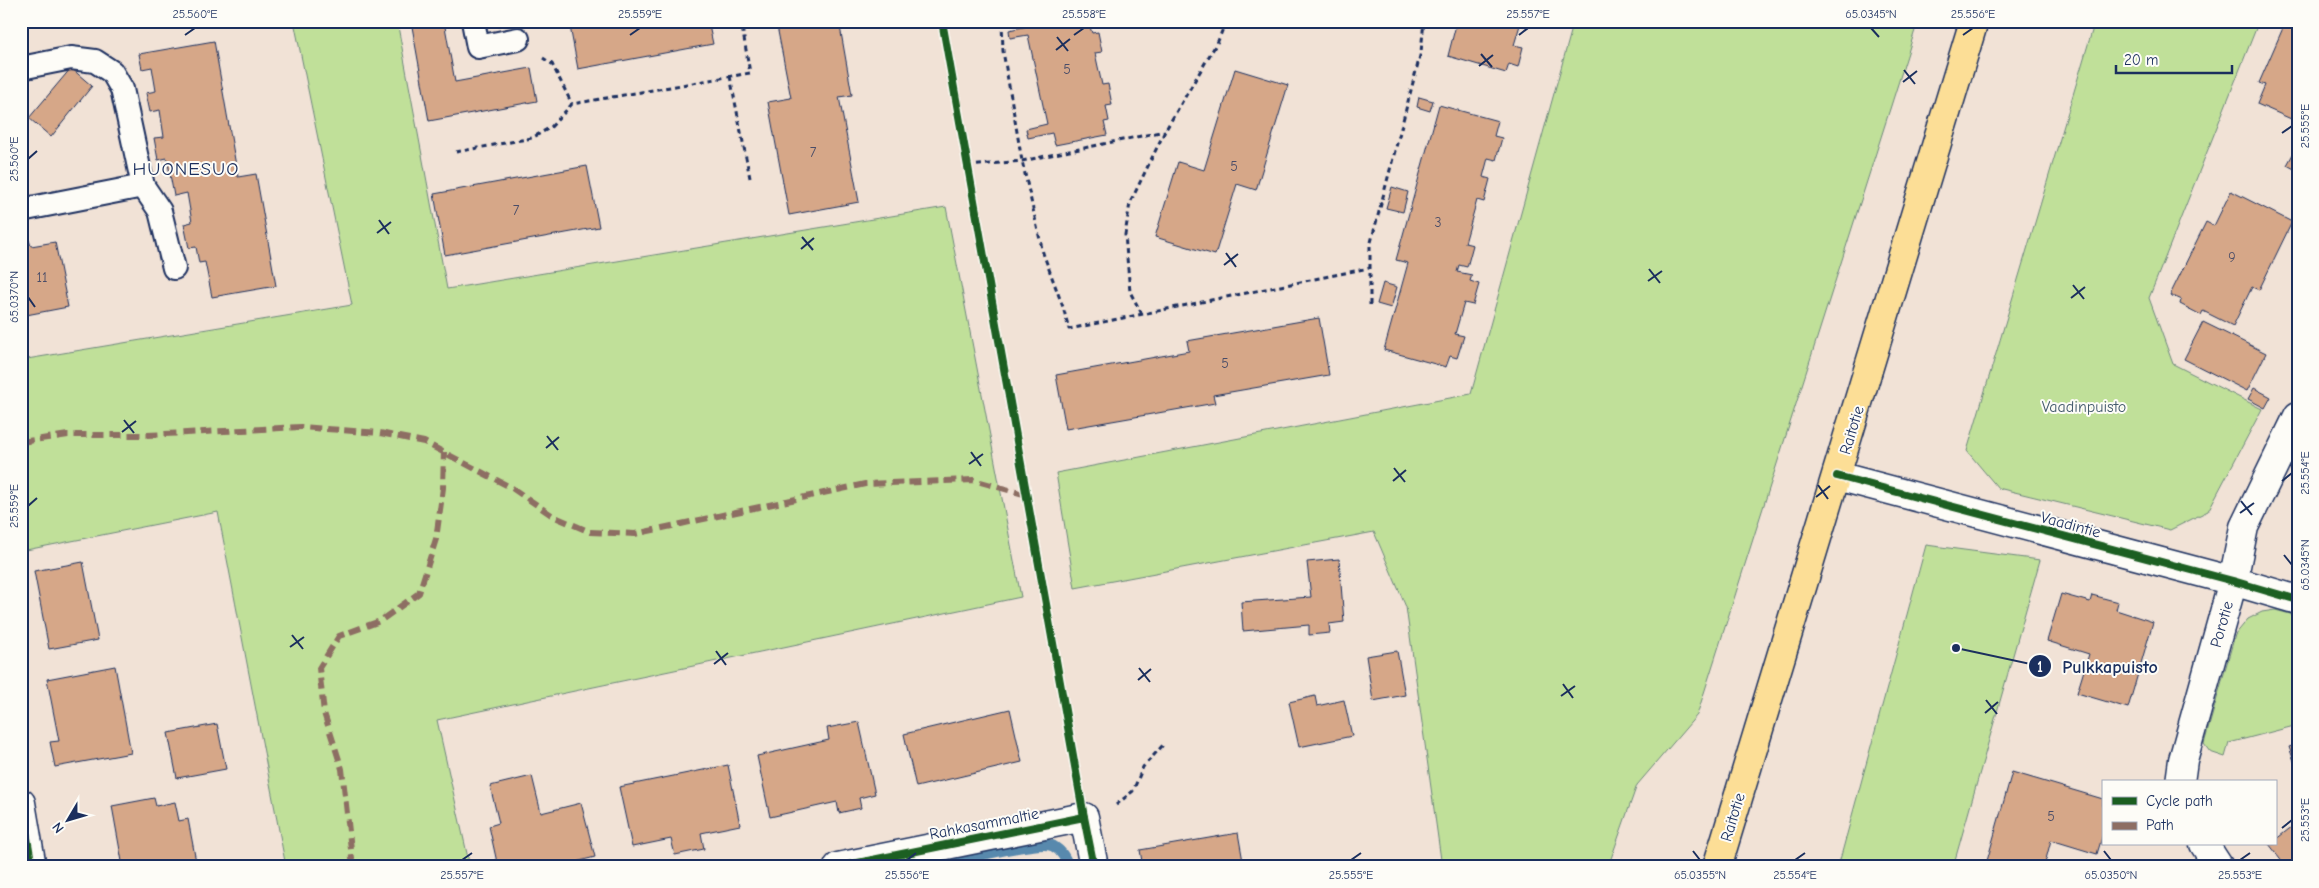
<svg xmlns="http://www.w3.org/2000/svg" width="2319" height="888" font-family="'Comic Neue',sans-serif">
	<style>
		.green { fill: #c0e099; stroke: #6e887c }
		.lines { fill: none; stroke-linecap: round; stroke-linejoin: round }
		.stream { stroke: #5889ad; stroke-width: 11 }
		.building { fill: #d6a788; stroke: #1b2f5e }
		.lane-casing { stroke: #1b2f5e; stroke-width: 26 }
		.street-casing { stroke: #1b2f5e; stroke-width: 31 }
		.primary-casing { stroke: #1b2f5e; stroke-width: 31 }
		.path { stroke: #1b2f5e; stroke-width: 3; stroke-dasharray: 5 4; stroke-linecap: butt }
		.lane { stroke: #fdfcf7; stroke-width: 22 }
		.street { stroke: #fdfcf7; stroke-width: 28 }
		.primary { stroke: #fcde96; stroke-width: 28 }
		.quiet { stroke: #8d6e63; stroke-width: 6; stroke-dasharray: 12 6; stroke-linecap: butt }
		.cycleway-casing { stroke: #fdfcf7; stroke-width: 11 }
		.cycleway { stroke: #1b5e20; stroke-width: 8 }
		.ticks { fill: none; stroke: #1b2f5e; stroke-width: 2 }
		.labels { text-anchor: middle; stroke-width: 4; stroke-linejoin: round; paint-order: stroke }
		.number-label { font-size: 14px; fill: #4a4d68 }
		.park-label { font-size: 16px; fill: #445b6d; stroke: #fdfcf7 }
		.street-label { font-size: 16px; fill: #1b2f5e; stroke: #fdfcf7 }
		.quarter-label { font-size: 19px; letter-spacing: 1px; fill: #1b2f5e; stroke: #fdfcf7 }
		.leader { fill: none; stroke: #1b2f5e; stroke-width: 2 }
		.callout-dot { fill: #1b2f5e; stroke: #fdfcf7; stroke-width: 2 }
		.mark-label { font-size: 15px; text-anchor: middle; font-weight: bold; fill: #fff }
		.callout-label { font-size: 18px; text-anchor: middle; font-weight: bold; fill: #1b2f5e; stroke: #fdfcf7; stroke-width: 4; stroke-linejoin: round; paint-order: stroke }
		.neatline { fill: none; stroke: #1b2f5e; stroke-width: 2 }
		.ticks-label { font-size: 12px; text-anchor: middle; fill: #1b2f5e }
	</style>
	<rect width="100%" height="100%" fill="#f1e2d6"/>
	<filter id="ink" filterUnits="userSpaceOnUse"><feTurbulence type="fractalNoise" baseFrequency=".02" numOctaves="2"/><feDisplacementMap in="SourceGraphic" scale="10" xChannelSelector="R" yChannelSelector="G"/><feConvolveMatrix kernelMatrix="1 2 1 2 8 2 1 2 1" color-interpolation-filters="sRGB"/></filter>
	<g filter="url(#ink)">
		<g class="green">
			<path d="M294,21h103l50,268 499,-82 75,390 -584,123 33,147h-184l-68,-355 -197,39v-191l331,-55z"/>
			<path d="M1574,21h344l-221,694 -60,70 -29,82h-166l-36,-260 -32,-75 -299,56 -19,-115 415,-79z"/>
			<path d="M2095,21h164l-110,277 24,66 89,45 -54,102 -38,19 -172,-42 -31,-37z"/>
			<path d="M1926,545l114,15 -87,307h-115z"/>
			<path d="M2275,610l23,6v109l-69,18 -4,14 -15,-5 -6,-8 31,-109 13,-16 14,-7z"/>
		</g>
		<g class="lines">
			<path class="stream" d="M932,867c20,-5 107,-28 121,-21 9,5 12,12 16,21"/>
		</g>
		<g class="building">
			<path d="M411,21h33l11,61 76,-14 6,33 -108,20z"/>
			<path d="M569,21h139l5,23 -135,25z"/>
			<path d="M776,21h63l13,74 -13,2 20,105 -70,13 -21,-113 23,-4z"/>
			<path d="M1052,21h49l-12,3 3,9 6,-1 4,20 -7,1 7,32 6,-1 4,21 -6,1 3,15 -5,1 3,13 -52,10 -3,-12 -24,5 -2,-9 21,-5 -19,-89 -18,3 -1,-8z"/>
			<path d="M1457,21h74l-2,6 -9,-2 -6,20 9,2 -5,20 -9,-3 -3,9 -58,-17z"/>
			<path d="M2286,21h12v101l-41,-18 8,-19 -6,-2z"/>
			<path d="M214,41l24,136 18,-3 20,112 -64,11 -7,-35 -6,1 -3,-16 -7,1 -5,-24 8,-2 -5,-29 -13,3 -7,-38 -9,2 -4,-22 10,-1 -4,-27 -10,2 -4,-19 10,-2 -4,-24 -10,2 -3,-15z"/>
			<path d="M71,68l21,18 -41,51 -22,-19z"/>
			<path d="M1235,69l53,16 -32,105 -19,-6 -22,71 -60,-18 23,-75 26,8z"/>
			<path d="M1419,97l14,4 -3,10 -13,-4z"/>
			<path d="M1439,105l59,16 -4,15 8,2 -6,22 -8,-2 -5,19 7,2 -6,23 -7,-2 -12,43 8,2 -6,22 -8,-2 -2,7 15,3 -2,6 9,3 -6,21 -9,-2 -9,31 9,2 -7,22 -7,-2 -4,11 -62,-17 24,-87 -12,-3z"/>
			<path d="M2298,145v26l-11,-6z"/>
			<path d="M587,166l12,61 -154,28 -11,-61z"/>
			<path d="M1392,187l16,5 -5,20 -17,-4z"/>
			<path d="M2231,191l61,31 -33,68 -7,-3 -19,39 -30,-15 -2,4 -21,-11 1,-4 -11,-5 36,-73 8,4z"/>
			<path d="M29,240l2,6 24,-4 13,65 -47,9v-74z"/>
			<path d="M1383,283l14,4 -6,21 -14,-4z"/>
			<path d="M1319,318l10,57 -116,20 2,8 -149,26 -10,-54 133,-24 -2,-10z"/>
			<path d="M2203,322l63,31 -19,38 -63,-32z"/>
			<path d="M2254,388l17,9 -6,11 -17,-9z"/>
			<path d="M1339,559l5,63 -15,2 1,9 -21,2v-10l-66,6 -2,-29 70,-5 -4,-35z"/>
			<path d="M83,562l15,78 -49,9 -15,-78z"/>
			<path d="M2061,594l29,8 2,-7 26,7 -2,8 37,12 -25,86 -51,-15 12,-39 -42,-13z"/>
			<path d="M1397,651l8,44 -32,6 -7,-45z"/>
			<path d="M115,666l16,87 -76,14 -5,-25 9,-1 -12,-62z"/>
			<path d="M1315,696l2,10 27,-6 8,36 -53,11 -10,-45z"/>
			<path d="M1010,709l12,53 -106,25 -12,-53z"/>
			<path d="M859,722l16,72 -16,4 2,10 -22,5 -2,-11 -67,15 -13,-61 72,-16 -2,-12z"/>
			<path d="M217,724l9,45 -49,9 -9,-45z"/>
			<path d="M2298,744v28l-9,-25z"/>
			<path d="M728,765l12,60 -39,8 3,16 -29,6 -4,-16 -39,8 -13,-60z"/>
			<path d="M2012,772l91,27v35l-6,20 -46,-14 -7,27h-37l-20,-6z"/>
			<path d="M532,776l9,37 40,-10 14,54 -39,10h-58l-9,-41 10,-3 -9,-37z"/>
			<path d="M154,798l2,8 19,-4 4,19 9,-2 9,48h-74l-11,-61z"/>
			<path d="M2298,822v45h-11l-18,-23h6v-4z"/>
			<path d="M1238,833l6,34h-101l-3,-17z"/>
		</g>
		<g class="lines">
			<defs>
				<g id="lane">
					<path d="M473,21l5,26 40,-8"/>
					<path d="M21,68l50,-10 24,3 17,11 10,17 21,97 17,25 14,57"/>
					<path d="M21,210l122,-24"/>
				</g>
				<g id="street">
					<path d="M1837,476l396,105 65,19"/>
					<path d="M2180,782l3,-22 50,-179 11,-54 54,-111"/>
					<path d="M21,803l11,64"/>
					<path d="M2204,844l15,23"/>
					<path d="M838,867l246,-50 10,50"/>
				</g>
				<path id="primary" d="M1717,867l257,-846"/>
			</defs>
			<use href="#lane" class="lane-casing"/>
			<use href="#street" class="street-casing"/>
			<use href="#primary" class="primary-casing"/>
			<g class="path">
				<path d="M1002,21l1,30 19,110 21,92 20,54 6,22 300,-61"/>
				<path d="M543,58l9,6 20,40"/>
				<path d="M730,76l20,102"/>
				<path d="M456,152l76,-14 19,-11 21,-23 178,-31 -9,-52"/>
				<path d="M968,166l54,-5 143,-30"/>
				<path d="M1370,305v-59l51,-194 3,-31"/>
				<path d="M1142,314l-12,-22 -5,-57 5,-32 35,-72 53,-90 8,-20"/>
				<path d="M1116,805l17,-14 10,-24 21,-23"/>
			</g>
			<use href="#lane" class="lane"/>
			<use href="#street" class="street"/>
			<use href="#primary" class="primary"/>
			<g class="quiet">
				<path d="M21,442l47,-7h79l154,-8 79,6 44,9 88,46 41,28 37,16 45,2 230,-50 108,-4 54,15"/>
				<path d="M353,867l-11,-98 -18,-56 -5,-45 20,-32 41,-15 39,-28 17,-54 7,-51 1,-36"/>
			</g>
			<defs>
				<g id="cycleway">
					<path d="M942,21l142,796"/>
					<path d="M1837,476l396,105 65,19"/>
					<path d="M21,803l11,64"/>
					<path d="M838,867l246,-50 10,50"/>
				</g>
			</defs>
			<use href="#cycleway" class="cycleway-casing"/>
			<use href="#cycleway" class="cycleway"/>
		</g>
	</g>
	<path class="ticks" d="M1871,28l8,9M185,35l10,-7M630,35l10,-7M1074,35l10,-7M1519,35l9,-7M1963,35l10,-7M1057,37l11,14M1056,50l14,-11M1481,54l11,13M1479,66l14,-11M1904,70l11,14M1903,82l14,-11M2282,133l10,-7M28,159l9,-8M379,220l10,14M377,233l14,-11M802,237l11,13M801,249l13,-11M1226,253l10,14M1224,265l14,-11M1649,269l11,14M1648,281l14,-10M2073,285l11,14M28,297l7,10M2071,298l14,-11M124,420l10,13M122,432l14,-11M547,436l11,14M546,448l13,-11M971,452l10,14M969,464l14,-10M1394,468l11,14M1393,481l13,-11M2282,481l10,-8M1818,485l10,14M1816,497l14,-11M2241,501l11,14M28,506l9,-8M2240,513l14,-10M2284,555l8,10M292,635l11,14M290,647l14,-10M716,651l10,14M714,664l14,-11M1139,668l11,14M1138,680l13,-11M1563,684l10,14M1561,696l14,-10M1986,700l11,14M1985,713l13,-11M2282,828l10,-8M1693,851l7,9M2104,851l7,9M462,860l10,-7M907,860l9,-7M1351,860l10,-7M1795,860l10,-7M2240,860l10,-7"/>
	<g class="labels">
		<g class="number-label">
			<text x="1067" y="74">5</text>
			<text x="813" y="157">7</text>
			<text x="1234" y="171">5</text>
			<text x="516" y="215">7</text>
			<text x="1438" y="227">3</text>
			<text x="2232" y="262">9</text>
			<text x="42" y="282">11</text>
			<text x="1225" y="368">5</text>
			<text x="2051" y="821">5</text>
		</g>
		<g class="park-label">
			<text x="2084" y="412">Vaadinpuisto</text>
		</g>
		<g class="street-label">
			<text transform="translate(1851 430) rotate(-73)" y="6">Raitotie</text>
			<text transform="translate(2071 524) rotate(15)" y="6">Vaadintie</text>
			<text transform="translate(2221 624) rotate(-74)" y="6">Porotie</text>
			<text transform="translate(1732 817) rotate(-73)" y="6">Raitotie</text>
			<text transform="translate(984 823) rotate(-11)" y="6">Rahkasammaltie</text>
		</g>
		<g class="quarter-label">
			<text x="186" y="175">HUONESUO</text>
		</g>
	</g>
	<path class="leader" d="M1956 648L2040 666"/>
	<g class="callout-dot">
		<circle cx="1956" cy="648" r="5"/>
		<circle cx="2040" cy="666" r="12"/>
	</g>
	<g class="mark-label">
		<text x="2040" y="672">1</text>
	</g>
	<g class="callout-label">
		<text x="2110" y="673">Pulkkapuisto</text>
	</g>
	<rect width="2319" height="888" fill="none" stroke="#fdfcf7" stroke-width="55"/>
	<rect x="2102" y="780" width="175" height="65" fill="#fdfcf7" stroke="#a3aaba"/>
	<rect x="2112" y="797" width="25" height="8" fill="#1b5e20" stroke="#a3aaba"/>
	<text x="2146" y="806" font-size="15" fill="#1b2f5e">Cycle path</text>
	<rect x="2112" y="822" width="25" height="8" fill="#8d6e63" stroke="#a3aaba"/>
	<text x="2146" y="830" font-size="15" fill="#1b2f5e">Path</text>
	<g transform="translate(68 820) rotate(232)" stroke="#fdfcf7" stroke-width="4" paint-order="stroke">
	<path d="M0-4L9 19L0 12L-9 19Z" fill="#1b2f5e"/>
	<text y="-8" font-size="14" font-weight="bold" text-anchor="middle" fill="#1b2f5e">N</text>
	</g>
	<path d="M2116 65v8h116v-8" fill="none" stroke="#1b2f5e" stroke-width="2.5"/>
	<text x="2124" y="65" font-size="15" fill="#1b2f5e" stroke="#fdfcf7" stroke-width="4" paint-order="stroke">20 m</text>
	<rect x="28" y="28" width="2264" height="832" class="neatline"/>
	<g class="ticks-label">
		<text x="195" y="18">25.560°E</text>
		<text x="640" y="18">25.559°E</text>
		<text x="1084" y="18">25.558°E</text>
		<text x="1528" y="18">25.557°E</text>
		<text x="1871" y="18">65.0345°N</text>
		<text x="1973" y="18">25.556°E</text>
		<text transform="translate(2305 126) rotate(-90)" y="4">25.555°E</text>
		<text transform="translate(14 159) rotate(-90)" y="4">25.560°E</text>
		<text transform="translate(14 297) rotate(-90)" y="4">65.0370°N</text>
		<text transform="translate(2305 473) rotate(-90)" y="4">25.554°E</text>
		<text transform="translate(14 506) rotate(-90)" y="4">25.559°E</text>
		<text transform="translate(2305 565) rotate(-90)" y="4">65.0345°N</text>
		<text transform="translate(2305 820) rotate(-90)" y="4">25.553°E</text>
		<text x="462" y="879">25.557°E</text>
		<text x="907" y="879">25.556°E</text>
		<text x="1351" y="879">25.555°E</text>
		<text x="1700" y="879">65.0355°N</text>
		<text x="1795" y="879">25.554°E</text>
		<text x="2111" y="879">65.0350°N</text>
		<text x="2240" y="879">25.553°E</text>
	</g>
</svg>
